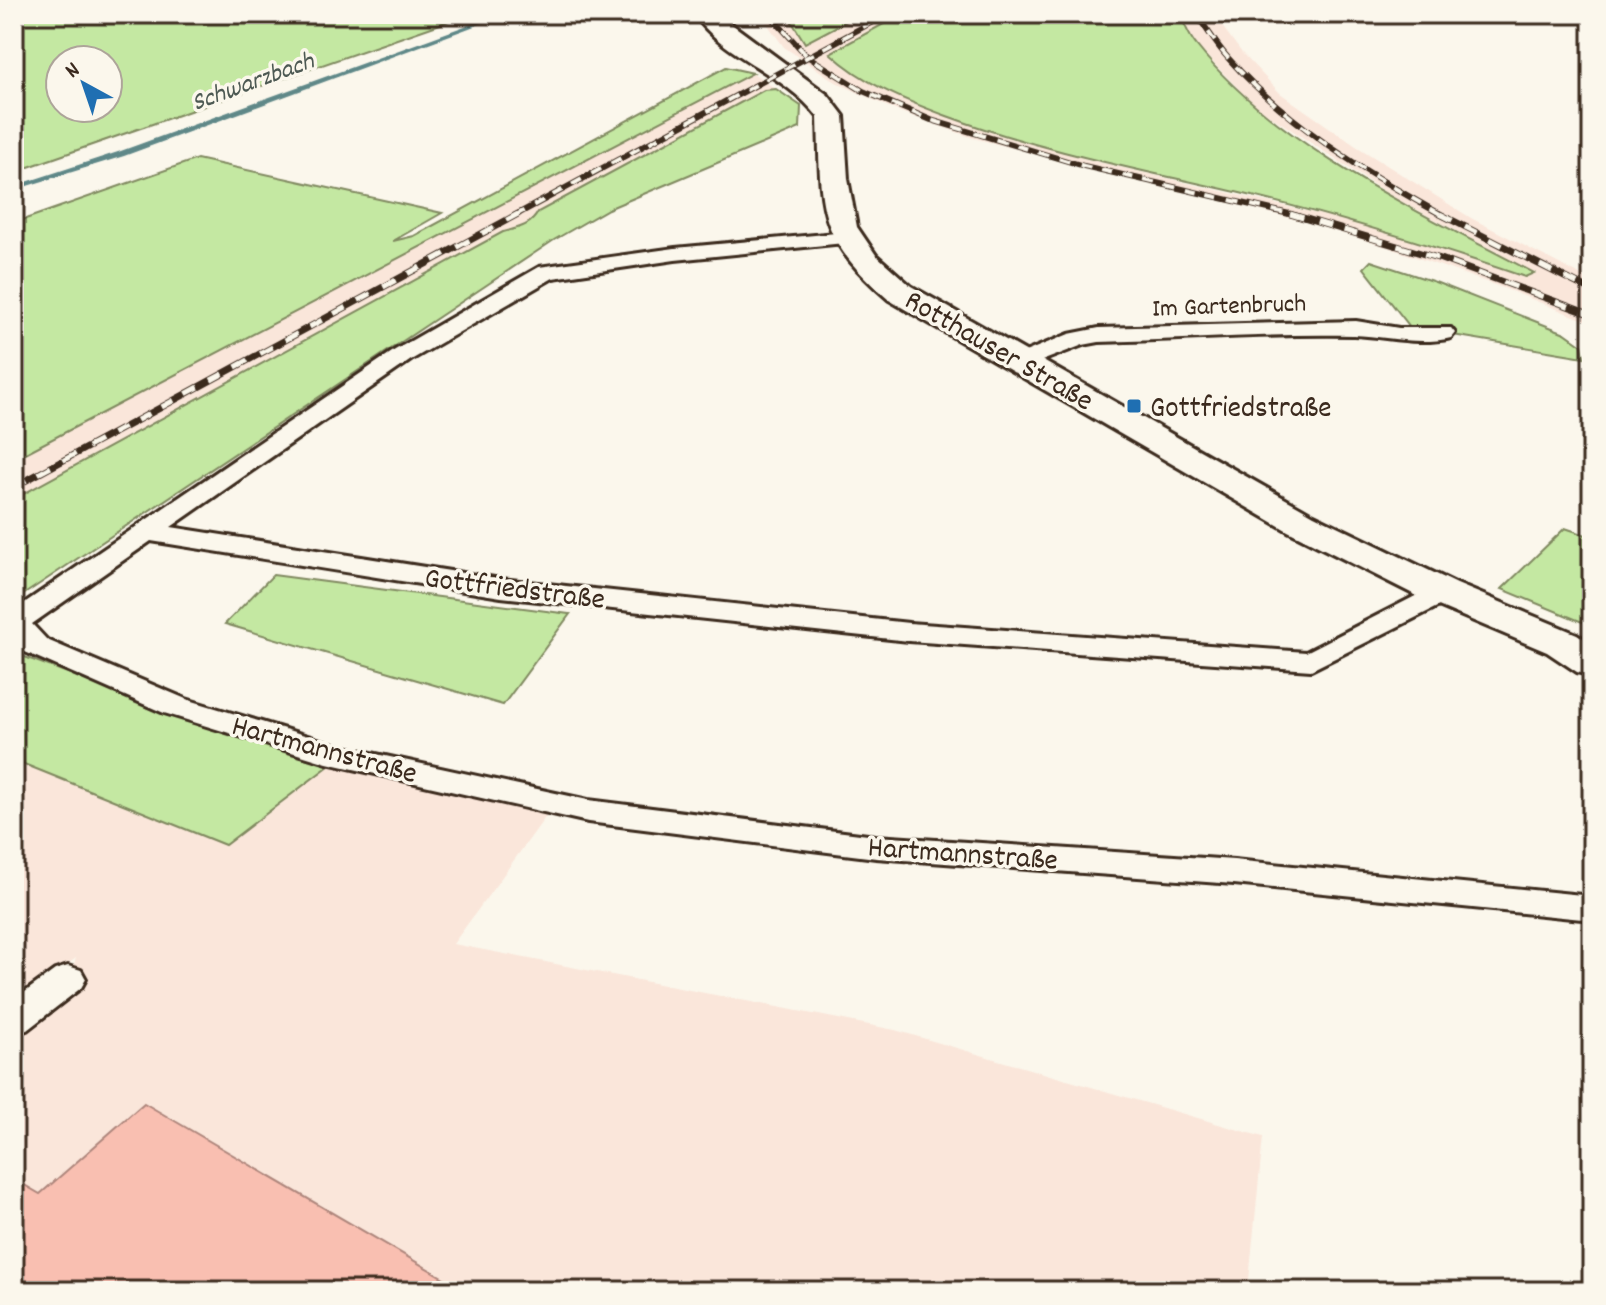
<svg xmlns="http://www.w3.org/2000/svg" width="1606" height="1305" font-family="Dekko,sans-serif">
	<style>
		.built { fill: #fae6da }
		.green { fill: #c4e8a2; stroke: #808960; stroke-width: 2; fill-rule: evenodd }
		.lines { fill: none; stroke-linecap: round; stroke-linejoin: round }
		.stream { fill: #5e8888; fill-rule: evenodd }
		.building { fill: #f9bfb1; stroke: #ae867c; stroke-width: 2 }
		.street-casing { stroke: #3b2a1e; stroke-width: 6 }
		.secondary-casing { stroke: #3b2a1e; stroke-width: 6 }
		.street { fill: #fbf7ec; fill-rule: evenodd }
		.secondary { fill: #fbf7ec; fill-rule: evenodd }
		.rail-far1-casing { stroke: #3b2a1e; stroke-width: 6 }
		.rail-casing { stroke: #3b2a1e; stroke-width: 7 }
		.rail-far1 { stroke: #fbf7ec; stroke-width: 4; stroke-dasharray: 11; stroke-linecap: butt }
		.rail { stroke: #fbf7ec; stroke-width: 5; stroke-dasharray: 14; stroke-linecap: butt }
		.poi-dot { fill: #1f6fb2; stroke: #fbf7ec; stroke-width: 3 }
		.labels { text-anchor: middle; stroke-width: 7; stroke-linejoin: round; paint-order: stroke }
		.far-water-label { font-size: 26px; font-style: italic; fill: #4d5953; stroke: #fbf7ec }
		.far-street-label { font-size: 26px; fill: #3b2a1e; stroke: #fbf7ec }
		.street-label { font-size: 30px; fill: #3b2a1e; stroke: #fbf7ec }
		.poi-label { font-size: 30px; fill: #3b2a1e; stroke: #fbf7ec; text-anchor: start }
	</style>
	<rect width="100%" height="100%" fill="#fbf7ec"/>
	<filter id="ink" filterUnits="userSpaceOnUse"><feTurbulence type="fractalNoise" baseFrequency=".0125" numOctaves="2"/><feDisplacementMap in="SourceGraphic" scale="16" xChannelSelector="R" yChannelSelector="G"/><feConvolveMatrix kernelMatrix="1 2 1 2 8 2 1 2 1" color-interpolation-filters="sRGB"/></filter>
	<g filter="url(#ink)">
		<g class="built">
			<path d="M760,14h27l18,29 55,-29h42l-72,40 14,13 65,35 77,28 104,30 296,70 139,47 8,-5 -142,-76 -137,-91 -58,-60 -17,-31h34l29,39 38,40 76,53 115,72 121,63v42l-86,-34 -119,-42 -85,-26 -329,-83 -78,-28 -59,-28 -52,-35z"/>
			<path d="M753,73l23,16 -12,1 -226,122 -5,9 -13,7 -17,4 -489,267v-40z"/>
			<path d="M14,760l211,85 109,-83 218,46 -99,136 442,86 368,107 -15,154h-1234v-261l52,-42 10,-30 -62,47z"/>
		</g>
		<g class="green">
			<path d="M14,14h455l-455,158zM60,60h48v48h-48z"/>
			<path d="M787,14h73l-55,29z"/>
			<path d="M902,14h277c6,10 10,23 18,32 79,100 226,168 337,227l-9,4c-94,-32 -188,-61 -285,-84 -99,-23 -198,-42 -293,-77 -41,-15 -85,-33 -117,-63z"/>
			<path d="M726,67l27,6 -739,386v-236l183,-64 245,54 -49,28 21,-5z"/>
			<path d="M776,89l25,17 -1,22 -192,81 -54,31 -540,361v-102l489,-267c15,-4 28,-6 35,-20l226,-122z"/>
			<path d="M1371,261l64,21 130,51 17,12 2,12 -173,-29 -47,-60z"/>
			<path d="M1565,528l27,9v89l-90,-37z"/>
			<path d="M273,575l296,39h1l-67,91 -278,-81z"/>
			<path d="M14,653l94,35 226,74 -109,83 -211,-85z"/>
		</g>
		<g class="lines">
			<path class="stream" d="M498,14h9l-383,142 -110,34v-4l104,-34z"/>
		</g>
		<path class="building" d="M144,1103l322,188h-452v-112l26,15z"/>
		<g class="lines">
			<defs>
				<g id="street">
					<path d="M847,232l7,2 4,4 -4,4 -179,18 -122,18 -142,82 -240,167 330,52 408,44 397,29 127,-65 10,-3 10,3 4,6 -4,6 -142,71 -402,-29 -408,-44 -350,-56 -119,83 15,16 139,59 158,48 244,53 288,36 358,24 358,36v24l-358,-36 -358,-26 -288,-36 -261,-59 -163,-50 -139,-61 -11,-12v-30l381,-260 144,-83 136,-19z"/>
					<path d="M1356,321l43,7h52l4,5 -4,5c-34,8 -65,-2 -98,-3 -84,-2 -170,5 -254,7l-16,3 -62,24 -8,-2 -4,-5 4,-5 56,-23 30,-6z"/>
					<path d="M68,966l13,4 5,9 -5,9 -54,42 -13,4v-34l41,-30z"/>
				</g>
				<path id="secondary" d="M694,14h24l110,81 16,21 4,63 9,48 19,28 35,31 403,229 143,69 120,50 15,10v32l-15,-4 -30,-20 -118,-50 -141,-71 -399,-231c-74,-64 -68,-92 -71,-183 -33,-44 -93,-58 -124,-103z"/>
			</defs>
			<use href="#street" class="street-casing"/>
			<use href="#secondary" class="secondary-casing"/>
			<use href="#street" class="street"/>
			<use href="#secondary" class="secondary"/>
			<defs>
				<g id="rail-far1">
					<path d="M769,14l38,42 56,35 68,29 153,46 214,50"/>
					<path d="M1196,14c11,15 21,32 33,45 59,66 138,115 215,157"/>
					<path d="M514,216l373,-202"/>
				</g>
				<g id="rail">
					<path d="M1290,214l151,45 151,56"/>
					<path d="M1440,214l152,77"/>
					<path d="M14,487l504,-273"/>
				</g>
			</defs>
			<use href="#rail-far1" class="rail-far1-casing"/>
			<use href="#rail" class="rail-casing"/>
			<use href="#rail-far1" class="rail-far1"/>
			<use href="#rail" class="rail"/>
		</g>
	</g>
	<rect class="poi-dot" x="1126" y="398" width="16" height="16" rx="4"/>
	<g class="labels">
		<g class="far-water-label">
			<text transform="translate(252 80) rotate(-20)" y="9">Schwarzbach</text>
		</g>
		<g class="far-street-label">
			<text transform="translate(1229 304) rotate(-2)" y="9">Im Gartenbruch</text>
		</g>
		<g class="street-label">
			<text transform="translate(1000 349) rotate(30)" y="10">Rotthauser Straße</text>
			<text transform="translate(515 587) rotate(7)" y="10">Gottfriedstraße</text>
			<text transform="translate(325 748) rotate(15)" y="10">Hartmannstraße</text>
			<text transform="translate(963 852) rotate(4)" y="10">Hartmannstraße</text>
		</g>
		<g class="poi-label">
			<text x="1150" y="416">Gottfriedstraße</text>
		</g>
	</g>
	<rect width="1606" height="1305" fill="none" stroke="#fbf7ec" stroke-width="48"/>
	<rect x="24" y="24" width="1558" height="1257" fill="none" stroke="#3b2a1e" stroke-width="3" filter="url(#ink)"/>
	<g transform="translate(84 84) rotate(320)"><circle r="38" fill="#fbf7ec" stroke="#aea59a" stroke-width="2"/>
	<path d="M0-6L14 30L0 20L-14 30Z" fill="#1f6fb2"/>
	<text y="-12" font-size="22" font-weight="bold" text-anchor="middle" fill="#3b2a1e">N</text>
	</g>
</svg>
